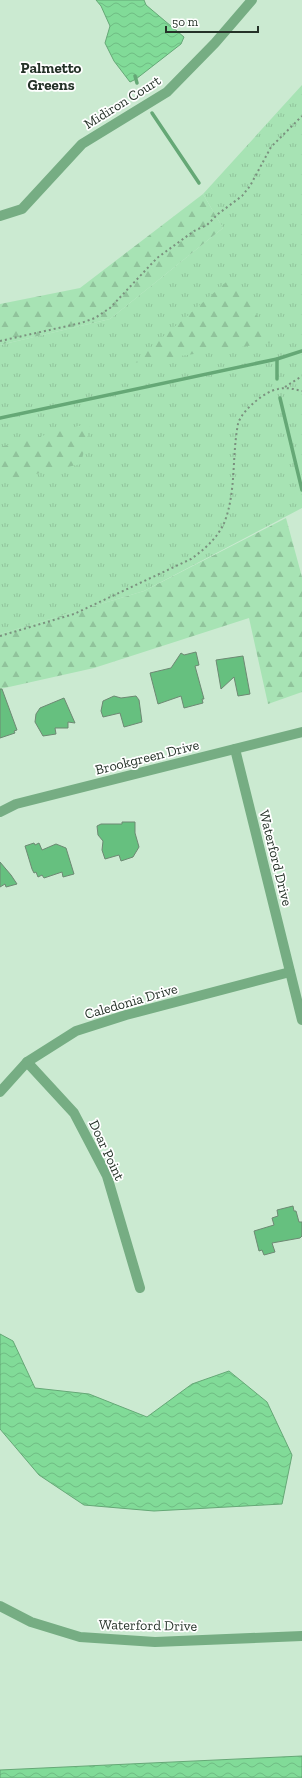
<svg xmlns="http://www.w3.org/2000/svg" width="302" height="1778" font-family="'Zilla Slab',serif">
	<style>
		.grass { fill: url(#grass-tufts) }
		.forest { fill: url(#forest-firs) }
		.water { fill: url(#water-waves); stroke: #65a876 }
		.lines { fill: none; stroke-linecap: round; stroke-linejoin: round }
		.stream { stroke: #65a876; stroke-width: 3.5 }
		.building { fill: #66c07f; stroke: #6d8973 }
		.path { stroke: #7a907e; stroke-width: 2; stroke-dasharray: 2 3; stroke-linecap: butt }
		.minor { stroke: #76ad83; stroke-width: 10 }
		.labels { text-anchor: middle; stroke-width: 3.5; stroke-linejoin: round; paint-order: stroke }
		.street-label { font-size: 14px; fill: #253228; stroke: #fff }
		.neighbourhood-label { font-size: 15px; font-weight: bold; fill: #253228; stroke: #fff }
	</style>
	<defs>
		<pattern id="grass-tufts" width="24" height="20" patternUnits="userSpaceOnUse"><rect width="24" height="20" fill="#a7e3b4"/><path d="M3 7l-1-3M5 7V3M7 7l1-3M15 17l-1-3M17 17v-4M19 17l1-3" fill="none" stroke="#90c39b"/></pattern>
		<pattern id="forest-firs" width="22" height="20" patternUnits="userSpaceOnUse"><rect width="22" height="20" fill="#a7e3b4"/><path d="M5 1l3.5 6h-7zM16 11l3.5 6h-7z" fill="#90c39b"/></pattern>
		<pattern id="water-waves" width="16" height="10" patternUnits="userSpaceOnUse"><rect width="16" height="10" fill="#81db98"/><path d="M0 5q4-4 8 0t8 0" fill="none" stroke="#6fbc83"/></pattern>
	</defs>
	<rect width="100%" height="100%" fill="#cbead1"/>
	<path class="grass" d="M302,85v423l-158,83 -144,43v-289l110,-26 113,-91 -20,-34z"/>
	<g class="forest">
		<path d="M203,194l20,34 -113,91 -110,26v-41l80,-16z"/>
		<path d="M232,277l42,65 -141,21z"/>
		<path d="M90,423l-9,41 -81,18v-35z"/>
		<path d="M286,518l16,59v115l-34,12 -19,-86 -155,50 -94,21v-55l144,-43z"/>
	</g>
	<g class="water">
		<path d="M96,0h48l2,5 38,32 -3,7 -45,35 -6,3 -16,-21 -9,-18 5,-17 -9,-20z"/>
		<path d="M0,1334l13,7 22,47 54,6 58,23 45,-33 37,-13 38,31 25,53 -10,49 -128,7 -70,-6 -45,-30 -39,-46z"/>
		<path d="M302,1756v22h-302v-8z"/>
	</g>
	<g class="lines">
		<g class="stream">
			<path d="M135,76l2,7"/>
			<path d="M152,113l47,70"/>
			<path d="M277,359v20"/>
			<path d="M280,398l22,92"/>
			<path d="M0,418l277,-59 25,-8"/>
		</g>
	</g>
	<g class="building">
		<path d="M196,652l3,13 -4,1 9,33h-2l1,4 -19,5 -3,-12 -23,8 -8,-31 21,-5 10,-15 3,2z"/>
		<path d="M243,656l7,38 -12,2 -4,-19 -13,12 -5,-29z"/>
		<path d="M0,689h2l15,41 -3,1 1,2 -15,5z"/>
		<path d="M114,696l7,2 15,-2 3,4 3,22 -18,5 -4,-14 -17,4 -2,-6 2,-10z"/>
		<path d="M64,698l11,25 -7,-1v6h-13l1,6 -13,2 -8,-14 1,-8 4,-6z"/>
		<path d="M122,822h13v11l4,14 -6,10 -12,4 -2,-6 -14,4 -3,-9 1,-9 -5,-6 -1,-9 4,-2h21z"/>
		<path d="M34,843l1,2 4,-2 3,7 14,-6 10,4 8,26 -11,3 -1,-5 -18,6 -2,-3 -4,2 -2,-5 -2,1 -2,-4 -7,-23z"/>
		<path d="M0,862l11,13 6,9 -11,3 -1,-3 -5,3z"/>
		<path d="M293,1206l1,5h2l3,11h3v14l-2,2 -28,5 3,9 -11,3 -2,-5 -3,1 -5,-20 20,-6 -2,-7 6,-2 -1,-6z"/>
	</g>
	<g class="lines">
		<g class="path">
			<path d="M0,341l81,-18 14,-5 15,-10 47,-50 37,-27 13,-6 11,-11 24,-18 8,-10 21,-39 31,-31"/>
			<path d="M285,387l17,-11"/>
			<path d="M0,636l74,-22 117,-55c15,-11 29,-23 35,-41 10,-30 6,-63 12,-94 3,-13 27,-33 40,-35 8,-2 16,0 24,2"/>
		</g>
		<g class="minor">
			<path d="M0,216l22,-7 60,-65 85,-52 48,-49 37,-43"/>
			<path d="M235,749l67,271"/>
			<path d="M0,812l16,-8 286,-72"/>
			<path d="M27,1062l47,51 33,63 33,112"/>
			<path d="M0,1092l27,-30 49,-31 50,-16 164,-43"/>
			<path d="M0,1606l31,16 49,15 75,5 147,-6"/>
		</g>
	</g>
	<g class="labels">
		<g class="street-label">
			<text transform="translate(122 102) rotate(-32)" y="5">Midiron Court</text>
			<text transform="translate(147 757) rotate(-14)" y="5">Brookgreen Drive</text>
			<text transform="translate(276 858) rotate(76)" y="5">Waterford Drive</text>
			<text transform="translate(131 1001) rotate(-16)" y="5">Caledonia Drive</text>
			<text transform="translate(107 1150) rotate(65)" y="5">Doar Point</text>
			<text transform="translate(148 1625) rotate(1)" y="5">Waterford Drive</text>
		</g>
		<g class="neighbourhood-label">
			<text x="51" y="73">Palmetto<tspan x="51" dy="17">Greens</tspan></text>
		</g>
	</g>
	<path d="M166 26v6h92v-6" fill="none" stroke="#253228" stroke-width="2"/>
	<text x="172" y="26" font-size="12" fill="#253228" stroke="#ffffff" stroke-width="3" paint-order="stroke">50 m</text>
</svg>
